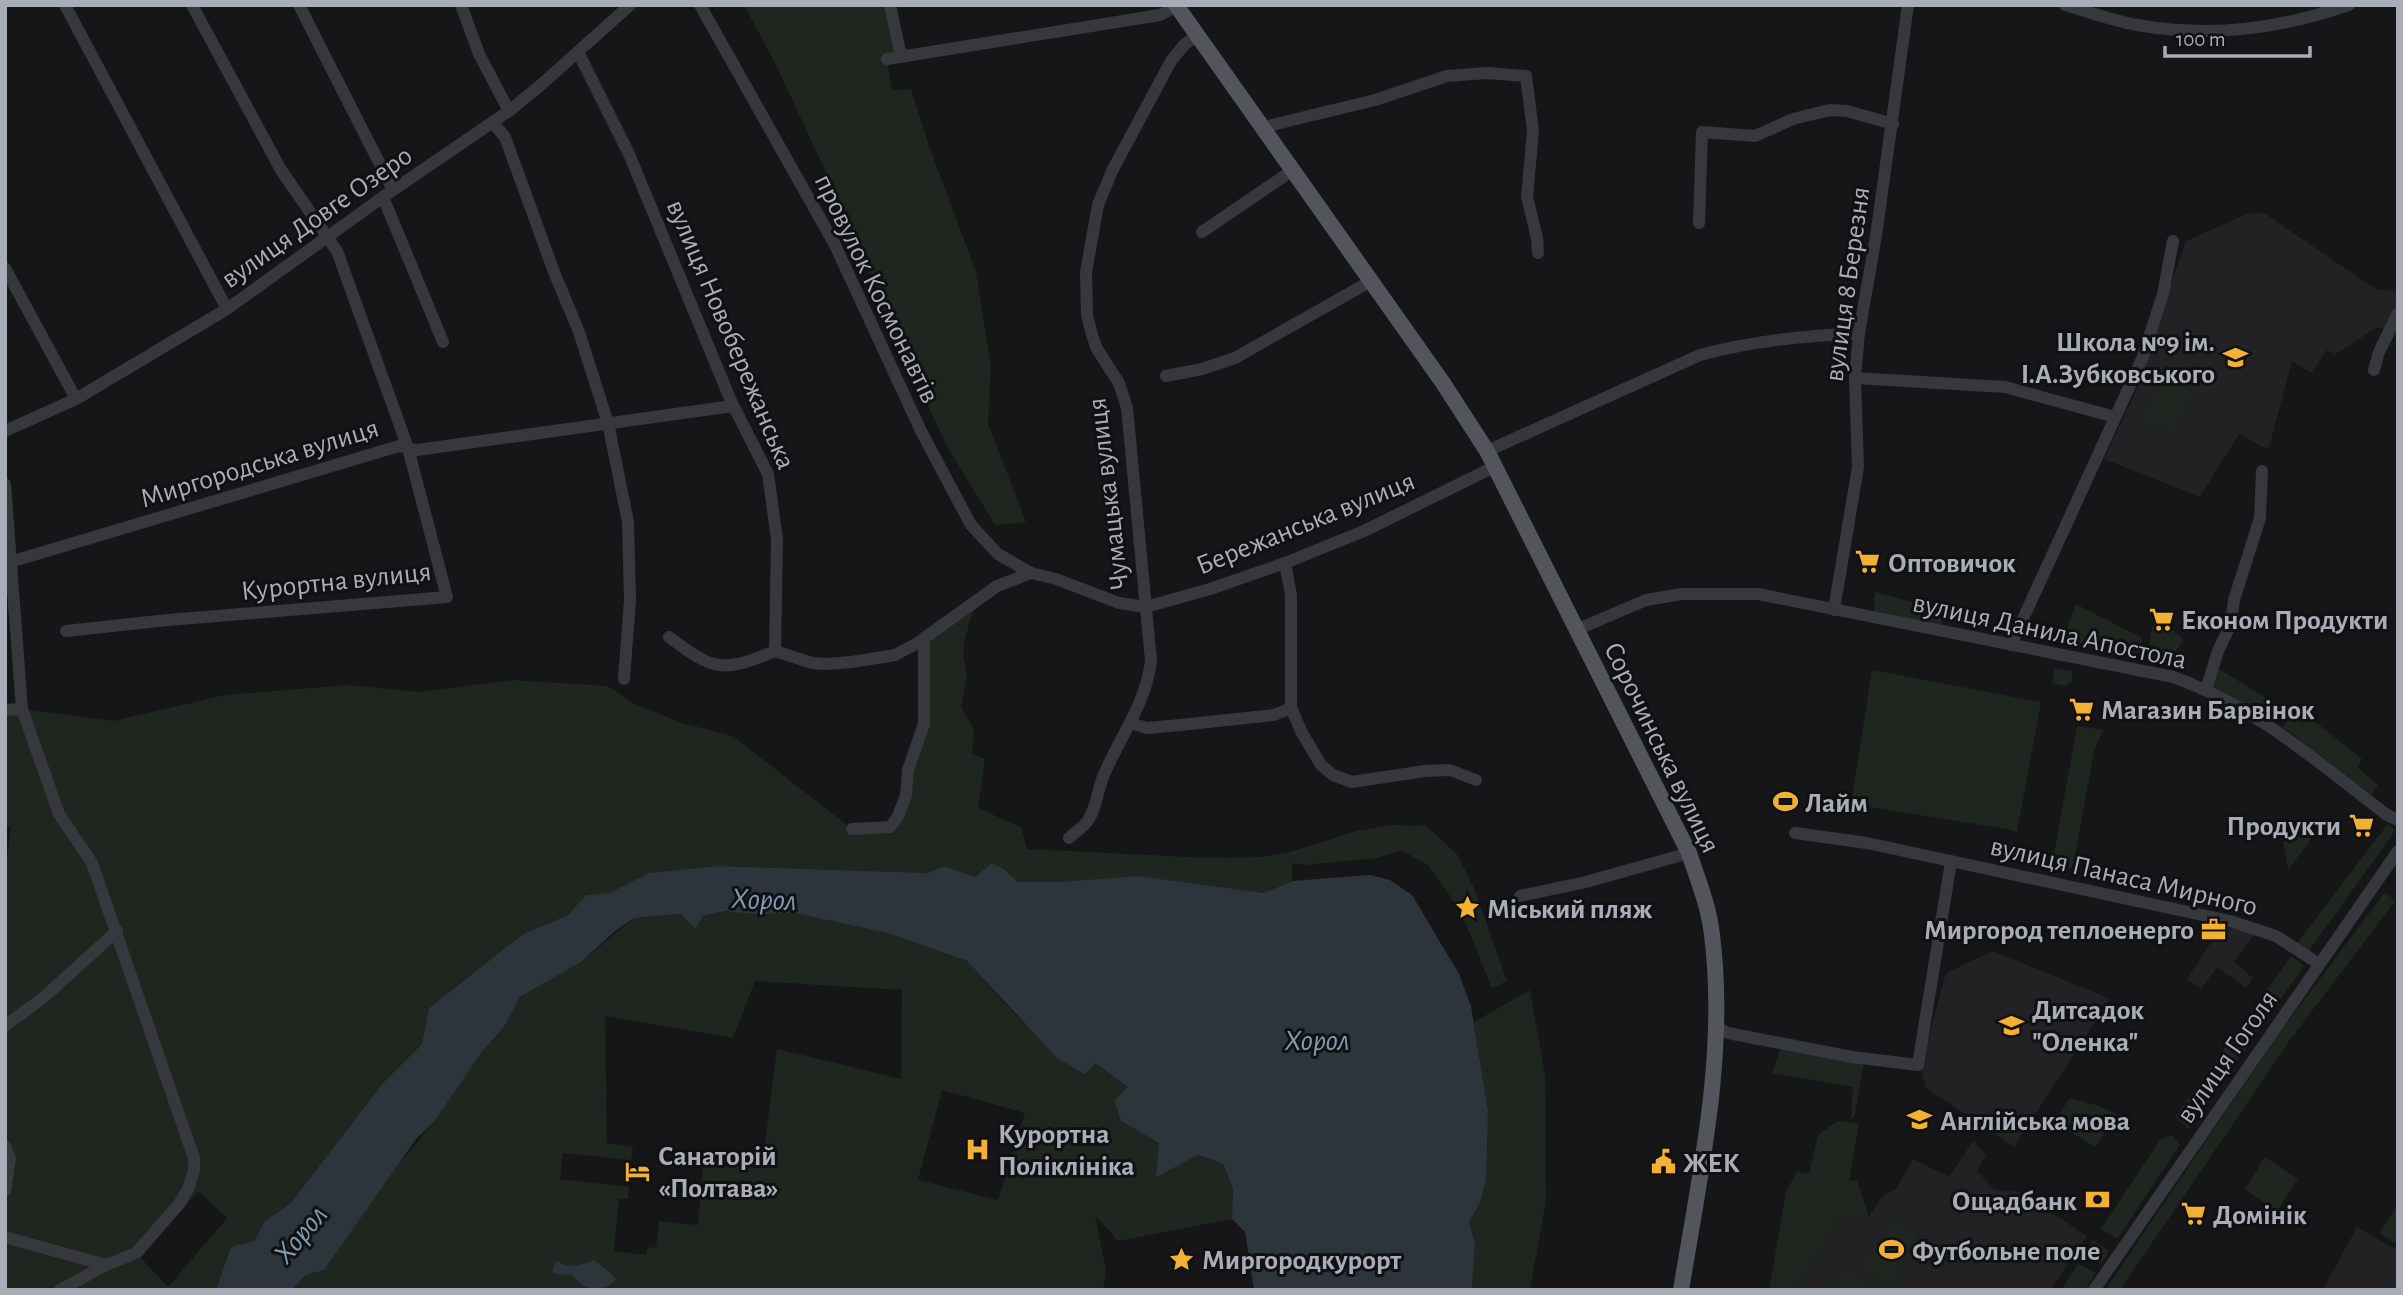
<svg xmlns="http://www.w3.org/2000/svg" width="2403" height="1295" font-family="'Alegreya Sans',sans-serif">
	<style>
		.built { fill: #222225 }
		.green { fill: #1e261f; fill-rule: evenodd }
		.water { fill: #2c353c }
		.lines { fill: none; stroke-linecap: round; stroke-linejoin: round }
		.minor { stroke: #37383d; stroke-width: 12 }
		.major { stroke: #53555c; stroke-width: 16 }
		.labels { text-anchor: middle; stroke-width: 6; stroke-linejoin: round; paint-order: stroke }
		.street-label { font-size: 28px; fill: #a8adb8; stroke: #111113 }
		.poi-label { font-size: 28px; font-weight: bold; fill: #a8adb8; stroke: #111113; text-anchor: start }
		.water-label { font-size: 30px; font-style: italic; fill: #7f9bb3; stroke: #111113 }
	</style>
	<rect width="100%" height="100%" fill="#161618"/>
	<g class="built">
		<path d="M2264,213l112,76 22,3v10l-11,26h-11l-40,26 -9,-4 -16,23 -19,-12 -23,86 -4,1 -26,-14 -39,63 -96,-38 38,-81 25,-83 19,-54 61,-27z"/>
		<path d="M2222,926l33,8 -21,28 19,16 -7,10 -29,-21 -16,22 -14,-10z"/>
		<path d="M1993,951l117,48 -96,148 -89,-60 -4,-21 25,-93z"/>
		<path d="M1917,1111l12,6 -6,13 -12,-8z"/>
		<path d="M1973,1141l13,14 -9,16 18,19 25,2 67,44 -37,54h-255l48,-75 26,1 13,-20 14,-7 17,-30 36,18z"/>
		<path d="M2357,1227l41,24v39h-75z"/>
	</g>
	<g class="green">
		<path d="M744,5h146l11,51 -14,3 5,31 19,-1 18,57 47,126 15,95 -3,57 38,98 -31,3 -47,-77 -54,-114 -49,-121 -70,-150z"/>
		<path d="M2168,365l28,13 -24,55 -29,-12z"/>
		<path d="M1875,592l70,19 -4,15 -67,-15z"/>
		<path d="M978,600l-7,17 -6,22 -2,17 4,18 -6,33 13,22 -2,25 13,5 -7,49 43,19 6,22 181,9 52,-1 30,-5 67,-21 35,-6 34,1 31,28 17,34 33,93 -15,7 -31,-76 -32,-46 -28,-16 -24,8 -73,7 -12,-2v18l-28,12 -42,-5 -204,-6 -13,-12 -30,7 -31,-11 -17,7 -210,-7 -68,7 -40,20 -23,2 -18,20 -45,19 -94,74 -7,36 -39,39 -93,121 -25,17 -11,20 -23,7 -15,42h-211v-415l6,-48h-6v-117l17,-1 91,12 112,-26 123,-10 72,7 92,-12 96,6 23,16 51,21 51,13 119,93 38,-2 34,-103v-86zM198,1191l29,27 -59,69 -27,-29z"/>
		<path d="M2076,604l66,34 -3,19 -76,-18z"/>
		<path d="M2159,619l25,21 -16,22 -21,-4 5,-30z"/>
		<path d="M2055,668l17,3v10l-6,5 -14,-3z"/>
		<path d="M2219,669l65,40 -10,13 -62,-36z"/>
		<path d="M1872,670l169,32 -24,130 -10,-3 -156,-25z"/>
		<path d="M2298,708l64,51 -4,9 20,17 -6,10 -89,-68z"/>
		<path d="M2077,726l26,4 -9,21 -21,117 -21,-3z"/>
		<path d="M2287,819l24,20 -23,31 -7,-40z"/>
		<path d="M2388,824l7,7 -87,121 -11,-9z"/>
		<path d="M2385,892l10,9 -105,139 -170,250h-15l175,-258z"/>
		<path d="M726,911l68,2 36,7 58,13 79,28 56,62 72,40 33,24 -14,15 7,19 39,22 63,21 10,24 -1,31 -114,22 -23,-26 11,56 -3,19h-811l142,-168 48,-70 22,-25 16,-30 61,-35 53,-44 47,-4 22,2zM755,981l147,9 -1,89 -124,-30 -15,117h-59l-5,59 -39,-4 -3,27 -8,-1 -2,8 -32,-4 5,-52h9l1,-12 -69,-8 3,-26 68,7 2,-13 -26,-4 -2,-127 128,22zM942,1090l83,23 -27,87 -80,-20z"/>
		<path d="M2291,956l13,10 -115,163 -14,-12z"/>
		<path d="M1530,990l15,85 1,125 -16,90h-58l3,-46 -6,-22 11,-19 8,-93 -14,-88z"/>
		<path d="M1782,1044l83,12 -10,59 -4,4 2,-32 -81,-14z"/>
		<path d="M2070,1098l26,7 21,9 -22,33 -41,-25z"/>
		<path d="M1838,1121l21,3 -10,56 8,1 12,36 -26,-2 -48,75h-26l17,-99 11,-19 12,2 9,-39z"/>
		<path d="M2172,1135l8,10 -63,94 -16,-10 60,-90z"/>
		<path d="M2265,1157l33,22 -22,33 -31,-23z"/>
		<path d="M2396,1208l2,31 -3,4 -16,-10z"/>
		<path d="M1895,1218l24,15 -30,50 -25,-15z"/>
		<path d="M2093,1240l16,11 -8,13 -17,-11z"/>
		<path d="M2078,1264l18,9 -11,17h-24z"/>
		<path d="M1846,1270l32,20h-43z"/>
	</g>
	<g class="water">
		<path d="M992,863l13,7 13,12h44l75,-6 127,17 28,-12 78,-6 20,5 22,15 47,79 12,32 17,104 -2,69 -6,24 -11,19 6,22 -3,46h-218l-9,-58 -13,-13 1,-31 -10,-24 -25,-9 -42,22 3,-34 -38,-22 -7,-20 14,-14 -33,-24 -10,11 -28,-16 -90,-97 -79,-28 -94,-20 -39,1 -29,-3 -23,5 -8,12 -14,-14 -47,4 -19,13 -34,31 -61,35 -16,30 -22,25 -48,70 -18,17 -92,131 -19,5 -13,15h-76l15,-43 23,-6 11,-20 25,-17 93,-121 39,-39 7,-36 94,-74 45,-19 18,-20 23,-2 40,-20 68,-7 210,7 17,-7 31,11z"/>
		<path d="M594,1260l21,17 1,3 -9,7 -14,2 -9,-3 -13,-11 -18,-1v-7l4,-6c12,8 24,5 37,-1z"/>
	</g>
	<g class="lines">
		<g class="minor">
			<path d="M65,5l162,304"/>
			<path d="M299,5l94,185"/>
			<path d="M461,5l18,49 30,57"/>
			<path d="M700,5l135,240 86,186 50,94 27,29 33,19"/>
			<path d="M890,5l11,51"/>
			<path d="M2065,5c24,7 48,16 72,20 75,13 141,4 212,-20"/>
			<path d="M578,52l51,102 102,247 37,73 9,65 -2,112"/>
			<path d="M887,59l273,-44 17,-9"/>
			<path d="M492,122l13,15 49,135 25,60 29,91 20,99 2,78 -6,79"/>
			<path d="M1265,130l7,-5 103,-25 72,-24 40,-3 39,3 7,55 -6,66 10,41 1,15"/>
			<path d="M383,197l60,145"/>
			<path d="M1699,223l3,-91 53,4 38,-17 37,-9 17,1 46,13"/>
			<path d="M1202,232l91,-62"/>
			<path d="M5,268l71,131"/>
			<path d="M2374,370l5,-18 19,-39"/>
			<path d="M1166,376l36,-7 33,-11 136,-77"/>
			<path d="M1855,378l150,9 110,30"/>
			<path d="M5,431l71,-32 151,-90 156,-112 126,-86 33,-27 88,-79"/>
			<path d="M1487,451l213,-96c52,-14 104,-19 159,-22"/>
			<path d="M5,484l17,225 37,105 33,49 102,295v12l-6,19 -9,15 -43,49 -30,12 -46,25"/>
			<path d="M10,562l389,-116 18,4 316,-44"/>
			<path d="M1285,563l6,32v113l11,25 19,32 12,10 19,7 73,-11 25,-1 26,10"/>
			<path d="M1834,610l24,-143 -3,-89 4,-45 17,-97 32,-231"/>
			<path d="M1576,630l70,-30 36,-6h76l415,83c82,29 146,86 214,138l11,5"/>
			<path d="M66,631l102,-11 279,-23 -39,-149 -71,-197 -56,-81 -89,-165"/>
			<path d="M669,637c45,34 53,36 106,14l37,12 13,1 27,-2 43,-7 21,-11 81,-58 34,-13 25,6 63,24 27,4 64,-18 75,-26 79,-32 130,-64"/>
			<path d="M2011,645l131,-286 21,-65 10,-53"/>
			<path d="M2206,690l12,-39 13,-27 3,-24 26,-82 2,-47"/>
			<path d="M5,710l17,-1"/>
			<path d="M1130,723l17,5 33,-3 94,-10 17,-7"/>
			<path d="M852,829l38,-2 7,-9 9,-22 2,-26 16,-46v-86"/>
			<path d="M1795,833l72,10 363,78 46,15 43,28"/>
			<path d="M1069,838c5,-5 12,-9 17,-15 10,-12 11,-31 17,-46 16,-39 43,-73 48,-116l-24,-253 -8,-25 -22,-34 -5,-14 -5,-20 -1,-43 12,-67 14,-34 59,-110 13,-16 13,-10"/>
			<path d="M1520,896l66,-14 103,-29"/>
			<path d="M5,1026l39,-29 73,-66"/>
			<path d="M1715,1026l13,7 124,24 66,8 33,-203"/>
			<path d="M5,1146l5,12 -5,33"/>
			<path d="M5,1237l101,28"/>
			<path d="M2094,1290l304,-439"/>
		</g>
		<path class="major" d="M1176,5l267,378 44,68 202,402c9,27 20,54 23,82 15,118 -12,239 -31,355"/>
	</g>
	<defs>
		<symbol id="school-bare" viewBox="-9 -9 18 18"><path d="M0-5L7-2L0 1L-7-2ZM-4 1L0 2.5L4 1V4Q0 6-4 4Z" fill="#f2b134" stroke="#111113" stroke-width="2.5" paint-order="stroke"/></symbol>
		<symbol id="supermarket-bare" viewBox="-9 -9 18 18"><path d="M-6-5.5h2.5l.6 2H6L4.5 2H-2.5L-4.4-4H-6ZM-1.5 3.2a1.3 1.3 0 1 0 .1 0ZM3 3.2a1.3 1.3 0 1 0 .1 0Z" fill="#f2b134" stroke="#111113" stroke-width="2.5" paint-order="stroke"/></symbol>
		<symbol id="stadium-bare" viewBox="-9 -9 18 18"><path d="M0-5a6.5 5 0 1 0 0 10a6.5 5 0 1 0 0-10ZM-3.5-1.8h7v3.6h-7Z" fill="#f2b134" stroke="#111113" stroke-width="2.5" paint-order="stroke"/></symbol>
		<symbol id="sight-bare" viewBox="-9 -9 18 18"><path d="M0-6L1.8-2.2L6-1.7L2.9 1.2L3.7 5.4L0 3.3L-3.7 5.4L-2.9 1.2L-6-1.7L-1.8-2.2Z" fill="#f2b134" stroke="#111113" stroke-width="2.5" paint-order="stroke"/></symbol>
		<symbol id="office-bare" viewBox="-9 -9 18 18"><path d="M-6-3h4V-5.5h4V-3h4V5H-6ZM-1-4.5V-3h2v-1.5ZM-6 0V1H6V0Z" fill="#f2b134" stroke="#111113" stroke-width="2.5" paint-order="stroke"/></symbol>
		<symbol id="hospital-bare" viewBox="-9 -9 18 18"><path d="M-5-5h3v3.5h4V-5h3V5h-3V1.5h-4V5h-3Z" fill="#f2b134" stroke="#111113" stroke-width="2.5" paint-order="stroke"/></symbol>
		<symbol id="civic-bare" viewBox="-9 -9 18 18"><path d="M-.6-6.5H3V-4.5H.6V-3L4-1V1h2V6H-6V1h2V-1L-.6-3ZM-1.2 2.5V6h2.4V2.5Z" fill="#f2b134" stroke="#111113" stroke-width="2.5" paint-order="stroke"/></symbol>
		<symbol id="hotel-bare" viewBox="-9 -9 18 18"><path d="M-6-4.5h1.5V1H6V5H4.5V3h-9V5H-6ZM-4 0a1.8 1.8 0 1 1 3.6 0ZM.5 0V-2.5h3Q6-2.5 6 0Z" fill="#f2b134" stroke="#111113" stroke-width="2.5" paint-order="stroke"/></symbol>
		<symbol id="bank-bare" viewBox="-9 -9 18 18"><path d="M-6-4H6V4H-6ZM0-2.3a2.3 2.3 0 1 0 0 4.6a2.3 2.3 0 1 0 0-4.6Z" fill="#f2b134" stroke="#111113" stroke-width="2.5" paint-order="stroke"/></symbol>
	</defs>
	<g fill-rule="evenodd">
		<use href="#school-bare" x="2218" y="340" width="35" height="35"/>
		<use href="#supermarket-bare" x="1850" y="544" width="35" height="35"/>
		<use href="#supermarket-bare" x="2144" y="602" width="35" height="35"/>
		<use href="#supermarket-bare" x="2064" y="692" width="35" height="35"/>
		<use href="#stadium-bare" x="1768" y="784" width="35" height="35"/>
		<use href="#supermarket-bare" x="2344" y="808" width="35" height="35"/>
		<use href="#sight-bare" x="1450" y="890" width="35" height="35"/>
		<use href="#office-bare" x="2196" y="912" width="35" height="35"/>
		<use href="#school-bare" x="1994" y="1008" width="35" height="35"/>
		<use href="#school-bare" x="1902" y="1102" width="35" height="35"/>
		<use href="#hospital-bare" x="960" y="1132" width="35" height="35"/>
		<use href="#civic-bare" x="1646" y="1144" width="35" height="35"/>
		<use href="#hotel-bare" x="620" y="1154" width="35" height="35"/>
		<use href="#bank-bare" x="2080" y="1182" width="35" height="35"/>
		<use href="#supermarket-bare" x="2176" y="1196" width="35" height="35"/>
		<use href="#stadium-bare" x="1874" y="1232" width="35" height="35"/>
		<use href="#sight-bare" x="1164" y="1242" width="35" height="35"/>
	</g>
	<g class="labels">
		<g class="street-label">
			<text transform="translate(316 216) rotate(-35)" y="10">вулиця Довге Озеро</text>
			<text transform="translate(1846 284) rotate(-82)" y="10">вулиця 8 Березня</text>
			<text transform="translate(878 288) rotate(64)" y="10">провулок Космонавтів</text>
			<text transform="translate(732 334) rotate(67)" y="10">вулиця Новобережанська</text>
			<text transform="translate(259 462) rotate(-17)" y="10">Миргородська вулиця</text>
			<text transform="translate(1107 494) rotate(-97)" y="10">Чумацька вулиця</text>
			<text transform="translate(1305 522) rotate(-22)" y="10">Бережанська вулиця</text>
			<text transform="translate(336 580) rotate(-6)" y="10">Курортна вулиця</text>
			<text transform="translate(2050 630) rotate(12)" y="10">вулиця Данила Апостола</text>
			<text transform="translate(1663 747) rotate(64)" y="10">Сорочинська вулиця</text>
			<text transform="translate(2124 875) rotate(13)" y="10">вулиця Панаса Мирного</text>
			<text transform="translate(2226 1056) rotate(-55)" y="10">вулиця Гоголя</text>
		</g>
		<g class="poi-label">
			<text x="2215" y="351" text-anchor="end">Школа №9 ім.<tspan x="2215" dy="32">І.А.Зубковського</tspan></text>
			<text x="1888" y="572">Оптовичок</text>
			<text x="2181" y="629">Економ Продукти</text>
			<text x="2101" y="719">Магазин Барвінок</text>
			<text x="1805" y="812">Лайм</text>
			<text x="2341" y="835" text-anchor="end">Продукти</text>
			<text x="1487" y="918">Міський пляж</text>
			<text x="2194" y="939" text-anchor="end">Миргород теплоенерго</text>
			<text x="2032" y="1019">Дитсадок<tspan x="2032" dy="32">"Оленка"</tspan></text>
			<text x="1940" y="1130">Англійська мова</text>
			<text x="998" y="1143">Курортна<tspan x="998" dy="32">Поліклініка</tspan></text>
			<text x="658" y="1165">Санаторій<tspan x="658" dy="32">«Полтава»</tspan></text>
			<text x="1683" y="1172">ЖЕК</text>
			<text x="2077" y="1210" text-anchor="end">Ощадбанк</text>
			<text x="2213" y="1224">Домінік</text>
			<text x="1912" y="1260">Футбольне поле</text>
			<text x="1202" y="1269">Миргородкурорт</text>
		</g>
		<g class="water-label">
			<text transform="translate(764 899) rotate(2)" y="10">Хорол</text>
			<text x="1317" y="1050">Хорол</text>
			<text transform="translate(300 1234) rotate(-50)" y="10">Хорол</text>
		</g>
	</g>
	<rect width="2403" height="1295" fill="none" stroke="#a8adb8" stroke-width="14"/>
	<path d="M2165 46v10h145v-10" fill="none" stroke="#a8adb8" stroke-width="3.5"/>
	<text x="2176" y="46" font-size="21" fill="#a8adb8" stroke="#111113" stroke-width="5" paint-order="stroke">100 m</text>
</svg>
